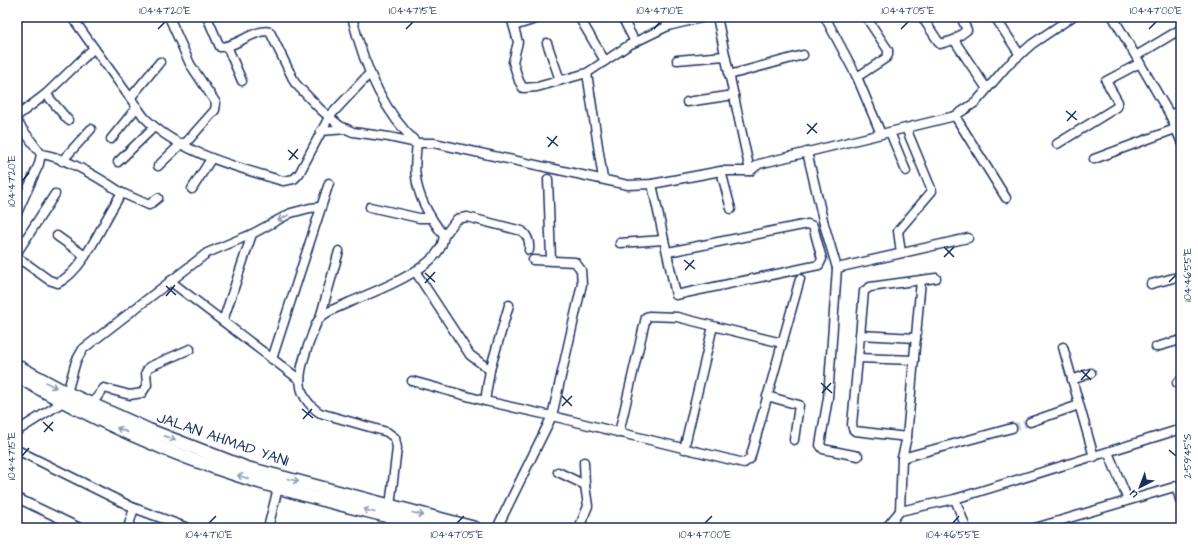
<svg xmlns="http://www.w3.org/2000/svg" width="1198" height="545" font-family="'Architects Daughter',sans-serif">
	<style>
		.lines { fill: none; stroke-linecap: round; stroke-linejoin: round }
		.minor-tunnel { stroke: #d1d5df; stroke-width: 8; stroke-dasharray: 8 4; stroke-linecap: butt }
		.minor-casing { stroke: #1b2f5e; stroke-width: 11 }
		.highway-casing { stroke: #1b2f5e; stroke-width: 15 }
		.minor { stroke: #fff; stroke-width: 8 }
		.highway { stroke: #fff; stroke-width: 12 }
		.oneway { stroke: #8d97ae }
		.ticks { fill: none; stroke: #1b2f5e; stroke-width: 1.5 }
		.labels { text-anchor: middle; stroke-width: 3; stroke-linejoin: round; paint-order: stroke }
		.street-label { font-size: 15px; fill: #1b2f5e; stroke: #fff }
		.neatline { fill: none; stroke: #1b2f5e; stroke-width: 1.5 }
		.ticks-label { font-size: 10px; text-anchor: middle; fill: #1b2f5e }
	</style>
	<rect width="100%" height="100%" fill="#fff"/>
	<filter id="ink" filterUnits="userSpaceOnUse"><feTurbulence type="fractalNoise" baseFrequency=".025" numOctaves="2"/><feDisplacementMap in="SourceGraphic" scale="8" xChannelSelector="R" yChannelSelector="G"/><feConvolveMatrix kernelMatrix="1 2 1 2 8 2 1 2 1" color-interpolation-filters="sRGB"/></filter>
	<g filter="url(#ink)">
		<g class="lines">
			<path class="minor-tunnel" d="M1012,428l18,-6"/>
			<defs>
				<g id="minor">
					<path d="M169,17l21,47 26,39 -1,7 -31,35"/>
					<path d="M207,17l13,30c15,1 37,-20 50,-15l25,51 25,26 20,17 13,6 36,5 28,6h17l194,42 24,-1 69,-13h29l9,-7 196,-48 21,-14 30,-35 26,-23 40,-27"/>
					<path d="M352,17c11,45 29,93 64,125"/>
					<path d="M511,17l7,25 -5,20 6,19 4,7 14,-1 50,-14"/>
					<path d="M579,17l26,44"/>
					<path d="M622,17l13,25"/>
					<path d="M664,17l4,9"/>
					<path d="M717,17l33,154"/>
					<path d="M825,17l32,60 29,-19 2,-3v-5l-22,-33"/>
					<path d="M922,17l18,27 14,-4 33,49"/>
					<path d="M995,17l25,38"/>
					<path d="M1113,17l57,98 11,26"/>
					<path d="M514,26l28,-9"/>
					<path d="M954,40l13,-10 -6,-13"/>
					<path d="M547,43l13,37"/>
					<path d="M227,46l15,35"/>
					<path d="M94,48l50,69c35,36 93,50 139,64l11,-2 5,-5 30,-57 41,-44"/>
					<path d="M1136,56l45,-27"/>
					<path d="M677,60l48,-4"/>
					<path d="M729,75l74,-20"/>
					<path d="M857,77l24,57"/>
					<path d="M46,94l22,26"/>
					<path d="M131,97l29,-35"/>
					<path d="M687,102l47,-7"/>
					<path d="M1170,115l11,-5"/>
					<path d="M17,116l29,-22 48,-46 -22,-31"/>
					<path d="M955,116l51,82"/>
					<path d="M17,122l24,32 -2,10 -22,49"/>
					<path d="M321,131l26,-2"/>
					<path d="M890,132l16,39"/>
					<path d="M111,139l26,-32"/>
					<path d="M1057,144l60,-37 1,-5 -12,-21 34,-18"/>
					<path d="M807,152l17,72 13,44 -9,130 -8,47 3,4 35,7"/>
					<path d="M41,154c24,3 60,25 81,39"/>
					<path d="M1094,159l81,-30"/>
					<path d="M62,161l29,-32"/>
					<path d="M118,162l36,-35"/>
					<path d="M158,166l24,-23"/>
					<path d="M721,171l10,38"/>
					<path d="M548,179l3,81"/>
					<path d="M603,179l-16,-106 42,-28 39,-19 37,-9"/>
					<path d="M652,184l24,111 143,-30 3,-6 -9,-33 -5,-2 -140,28"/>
					<path d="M192,189l19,-30"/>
					<path d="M370,207l49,11h12"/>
					<path d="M57,236l28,20"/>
					<path d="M444,236l13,-17 10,-2 55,14c6,5 8,10 7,19"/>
					<path d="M620,243l43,-3"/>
					<path d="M18,251l37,-57"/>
					<path d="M901,253l-3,-22 34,-40 -26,-63"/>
					<path d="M17,257l32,23 9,3c29,-15 45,-64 64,-90l27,12 9,-7"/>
					<path d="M533,260l42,2 6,8 1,14 -30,132 192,47 6,-4 50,-180"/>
					<path d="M837,268l131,-30"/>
					<path d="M415,271l55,84 20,15 -5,31"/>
					<path d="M170,281l130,99"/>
					<path d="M1151,284l30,-8"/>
					<path d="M320,318l19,-67"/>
					<path d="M223,321l29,-87"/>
					<path d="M860,335l56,3"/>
					<path d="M1063,347l31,110"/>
					<path d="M1156,347l25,-7"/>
					<path d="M858,358l56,2"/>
					<path d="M272,359l57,-176"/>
					<path d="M490,370l19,-65"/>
					<path d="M1072,380l19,-7"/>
					<path d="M412,381l73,20 67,15 -55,112"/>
					<path d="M1177,383l4,-3"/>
					<path d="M67,393l9,-32 7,-12 124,-96 45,-19 39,-21 19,-5 10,-1"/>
					<path d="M767,396l32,9 -5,35"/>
					<path d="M91,405l13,-17 26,7 12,-2 5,-8 -1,-13 3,-5 41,-18"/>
					<path d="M1030,422l49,-17"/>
					<path d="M17,431l46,-29"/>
					<path d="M619,433l27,-116 3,-1 28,1 36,9"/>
					<path d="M907,437l-52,-6 -2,-2 -1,-4 12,-134 6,-4 51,-7"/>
					<path d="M684,449l29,-123 69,17"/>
					<path d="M17,450l117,58 54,20"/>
					<path d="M1108,452l20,48"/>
					<path d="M902,458l110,-30"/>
					<path d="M558,472l27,13"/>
					<path d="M1176,486l5,17"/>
					<path d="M17,498l63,30"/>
					<path d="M955,499l11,29"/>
					<path d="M390,506l7,-58 -2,-10 -8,-6 -67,-19c-28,-19 -21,-42 -11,-70 3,-7 6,-20 11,-25 8,-8 20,-11 30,-16 24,-10 76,-30 89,-52 3,-4 4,-9 5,-14 -13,-17 -26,-37 -28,-59 -2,-11 0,-23 1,-34"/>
					<path d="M900,511l2,-53 5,-21 14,-157 15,-2"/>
					<path d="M128,528l6,-20"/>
					<path d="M268,528l10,-40"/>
					<path d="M579,528l9,-22 -3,-21 -1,-23"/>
					<path d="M886,528l14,-17 55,-12 226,-70"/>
					<path d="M1035,528l146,-43"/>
				</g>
				<g id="highway">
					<path d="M17,366l50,27 82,37 98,38 228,60"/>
					<path d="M17,376c73,42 149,77 229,102 61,20 125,33 187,50"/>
				</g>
			</defs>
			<use href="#minor" class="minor-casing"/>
			<use href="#highway" class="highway-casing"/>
			<use href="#minor" class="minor"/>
			<use href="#highway" class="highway"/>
		</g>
		<defs><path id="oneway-shaft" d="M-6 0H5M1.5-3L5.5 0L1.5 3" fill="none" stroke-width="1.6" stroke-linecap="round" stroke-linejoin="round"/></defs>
		<g class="oneway">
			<use href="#oneway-shaft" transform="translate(283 218) rotate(151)"/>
			<use href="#oneway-shaft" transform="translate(51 385) rotate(29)"/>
			<use href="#oneway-shaft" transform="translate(122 430) rotate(-157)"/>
			<use href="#oneway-shaft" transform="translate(170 438) rotate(21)"/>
			<use href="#oneway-shaft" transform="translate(243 477) rotate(-162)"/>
			<use href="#oneway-shaft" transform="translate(293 480) rotate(15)"/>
			<use href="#oneway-shaft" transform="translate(369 511) rotate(-165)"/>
			<use href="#oneway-shaft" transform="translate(418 514) rotate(14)"/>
		</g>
	</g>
	<path class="ticks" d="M158,29l7,-7M406,29l7,-7M654,29l6,-7M901,29l7,-7M1149,29l7,-7M1066,111l11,9M1067,121l9,-10M807,124l10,9M807,134l10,-11M547,137l11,9M548,147l9,-11M288,150l10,9M289,160l9,-11M22,181l7,-8M944,247l10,10M944,257l10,-10M684,260l11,9M685,270l9,-10M425,273l10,9M1169,282l7,-7M425,283l10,-11M166,286l10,9M166,296l9,-11M1081,370l10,10M1081,380l9,-10M821,383l11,10M822,393l9,-10M562,396l10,10M562,406l10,-10M302,409l11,9M303,419l9,-10M43,422l10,9M44,432l9,-10M1169,450l7,6M22,456l7,-8M209,523l7,-7M457,523l7,-7M705,523l7,-7M953,523l6,-7"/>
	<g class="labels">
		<g class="street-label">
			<text transform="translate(223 439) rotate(19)" y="5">JALAN AHMAD YANI</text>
		</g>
	</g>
	<rect width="1198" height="545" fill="none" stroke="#fff" stroke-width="44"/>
	<g transform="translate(1140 487) rotate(222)" stroke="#ffffff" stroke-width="3" paint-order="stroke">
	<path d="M0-3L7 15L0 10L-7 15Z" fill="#1b2f5e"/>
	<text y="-6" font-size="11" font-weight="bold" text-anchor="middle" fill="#1b2f5e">U</text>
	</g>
	<rect x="22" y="22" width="1154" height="501" class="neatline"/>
	<g class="ticks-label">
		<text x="165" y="14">104°47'20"E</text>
		<text x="413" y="14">104°47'15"E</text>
		<text x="660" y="14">104°47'10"E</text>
		<text x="908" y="14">104°47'05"E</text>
		<text x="1156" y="14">104°47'00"E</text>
		<text transform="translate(11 181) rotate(-90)" y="4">104°47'20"E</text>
		<text transform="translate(1187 275) rotate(-90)" y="4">104°46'55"E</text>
		<text transform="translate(11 456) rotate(-90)" y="4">104°47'15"E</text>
		<text transform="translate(1187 456) rotate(-90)" y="4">2°59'45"S</text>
		<text x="209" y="538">104°47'10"E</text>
		<text x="457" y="538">104°47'05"E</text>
		<text x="705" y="538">104°47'00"E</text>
		<text x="953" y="538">104°46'55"E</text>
	</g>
</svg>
